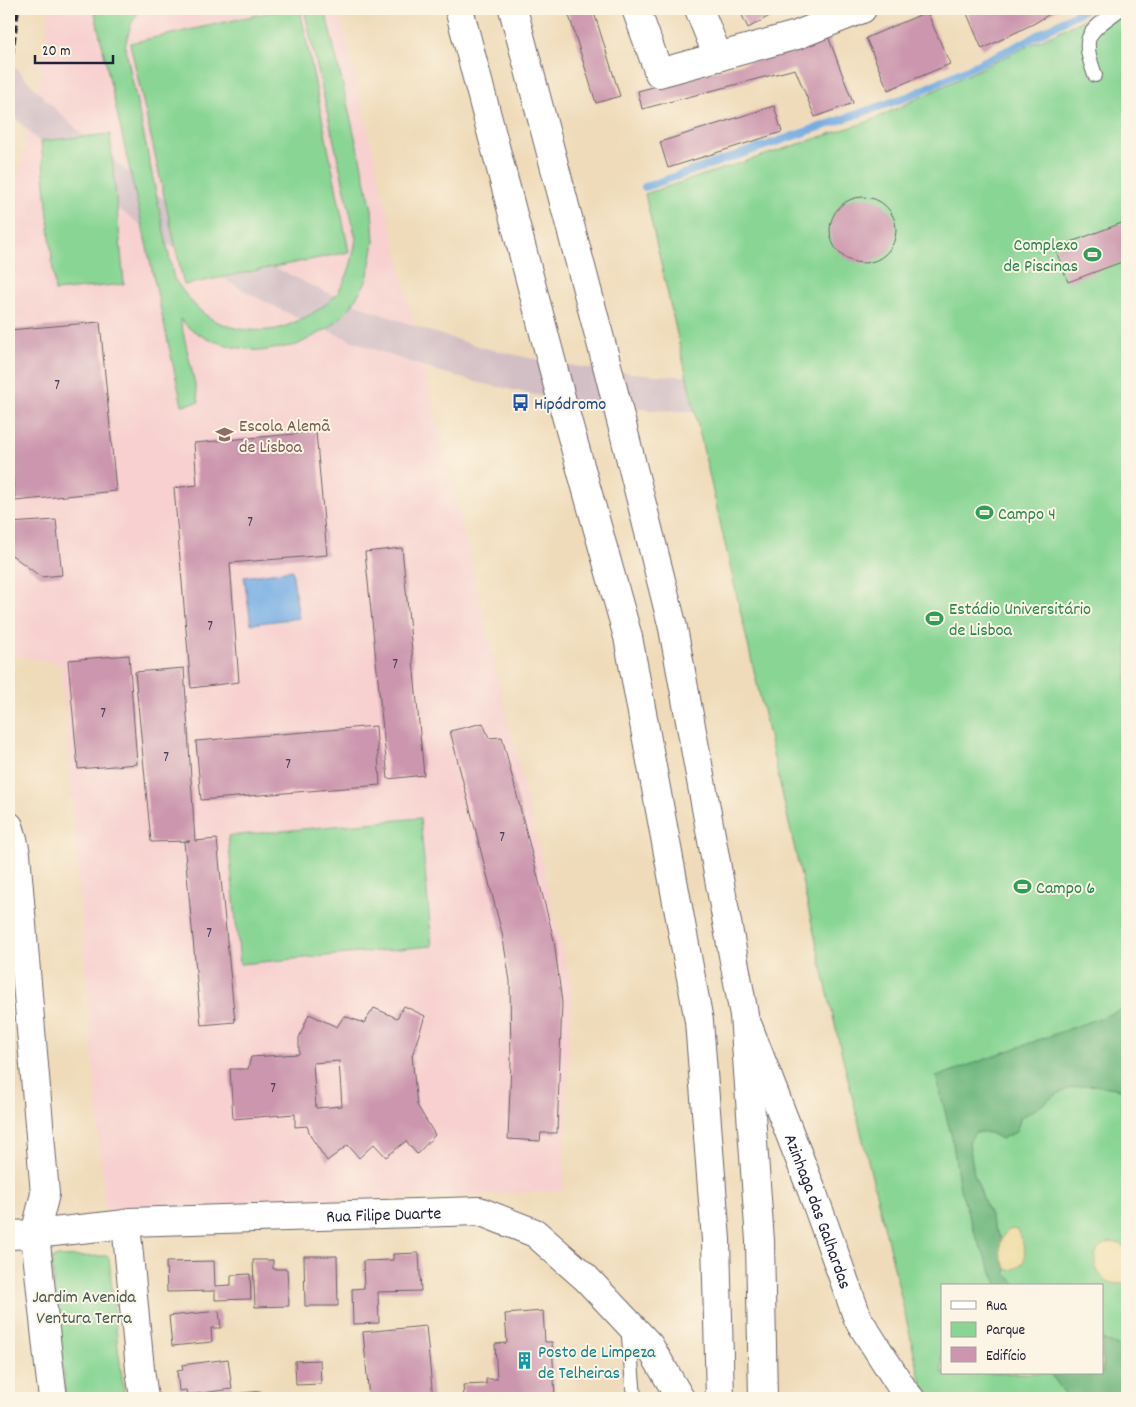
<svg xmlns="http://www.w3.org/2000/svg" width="1136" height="1407" font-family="Dekko,sans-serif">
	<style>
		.built { fill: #f7d0cf }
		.industrial { fill: #d2bec5 }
		.green { fill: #89d694; stroke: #567c68; fill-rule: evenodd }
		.forest { fill: #6eb77e; stroke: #486c5c }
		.sand { fill: #eeda9e; stroke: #887e6c }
		.water { fill: #74ade4; stroke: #4b6890 }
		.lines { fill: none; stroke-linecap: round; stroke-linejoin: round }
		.stream { stroke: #74ade4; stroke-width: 8 }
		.building { fill: #cc97ae; fill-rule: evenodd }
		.lane-casing { stroke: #6a6367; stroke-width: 16 }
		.street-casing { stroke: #6a6367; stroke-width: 30 }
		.highway-casing { stroke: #6a6367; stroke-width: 30 }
		.lane { stroke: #fff; stroke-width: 14 }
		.street { stroke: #fff; stroke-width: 28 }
		.highway { stroke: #fff; stroke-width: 28 }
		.rail { stroke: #22223b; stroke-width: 4; stroke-dasharray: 8 4; stroke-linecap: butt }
		.labels { text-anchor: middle; stroke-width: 4; stroke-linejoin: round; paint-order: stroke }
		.number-label { font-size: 15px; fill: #4c3f58 }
		.leisure-label { font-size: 18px; fill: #27864d; stroke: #fcf5e5; text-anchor: start }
		.transit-label { font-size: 18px; fill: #164399; stroke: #fcf5e5; text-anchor: start }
		.education-label { font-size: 18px; fill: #785e54; stroke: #fcf5e5; text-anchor: start }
		.street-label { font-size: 18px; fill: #22223b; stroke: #fcf5e5 }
		.park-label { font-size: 18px; fill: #415856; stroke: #fcf5e5 }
		.culture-label { font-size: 18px; fill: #0d838f; stroke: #fcf5e5; text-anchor: start }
	</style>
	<rect width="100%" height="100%" fill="#fcf5e5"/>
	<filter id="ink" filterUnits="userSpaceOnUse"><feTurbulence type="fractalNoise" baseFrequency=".02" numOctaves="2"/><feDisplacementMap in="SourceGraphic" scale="10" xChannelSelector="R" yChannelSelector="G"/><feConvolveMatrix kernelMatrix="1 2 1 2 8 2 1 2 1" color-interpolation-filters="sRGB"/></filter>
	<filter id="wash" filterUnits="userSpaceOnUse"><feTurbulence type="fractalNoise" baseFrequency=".0096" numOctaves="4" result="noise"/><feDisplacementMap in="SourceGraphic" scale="20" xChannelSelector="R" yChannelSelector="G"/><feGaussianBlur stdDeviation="1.12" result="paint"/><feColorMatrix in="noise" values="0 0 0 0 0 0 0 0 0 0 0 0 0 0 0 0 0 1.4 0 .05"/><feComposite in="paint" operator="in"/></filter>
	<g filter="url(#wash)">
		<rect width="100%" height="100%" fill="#efdbb9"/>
		<path class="built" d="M49,9h286l10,24 227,955 -9,203 -458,20 -44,-547 -52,-10v-438l32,-142z"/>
		<path class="industrial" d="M9,61l41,43 34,32 34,28 40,31 44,30 64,38 50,25 62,25 60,21 47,14 62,14 47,7 60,6 72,3 -1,35 -73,-3 -63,-6 -48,-8 -65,-14 -49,-14 -62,-22 -63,-26 -52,-26 -66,-39 -46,-32 -42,-31 -35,-30 -35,-33 -17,-18z"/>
		<g class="green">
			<path d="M94,9h20l1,3 3,-3h22l-9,15 -6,22 49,233c10,13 19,27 33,37 19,13 47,17 69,13 11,-2 22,-9 32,-13 10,-6 23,-14 30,-24 11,-16 15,-34 18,-53l-52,-230h21v1l47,199 2,33 -7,38 -17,28 -19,19 -34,18 -36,6 -28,-4 -26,-8 -18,-11 -9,-9 19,83 -17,3z"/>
			<path d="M285,9h15l49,243 -165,33 -54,-242z"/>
			<path d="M1099,9h28v1389h-193l-10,-11 -5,-13 -24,-103 -57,-233 -193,-844 225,-73 215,-102zM942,1286h160v87h-160z"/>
			<path d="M110,134l14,150 -69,7 -14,-150z"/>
			<path d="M420,818l12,128 -192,18 -12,-128z"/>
			<path d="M104,1256h3l2,3 9,90 7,49h-59l-15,-137 3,-4h3z"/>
		</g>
		<g class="forest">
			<path d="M1127,1008v83c-23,-6 -48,-10 -69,3 -13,8 -23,17 -37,23l-5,15 -15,7 -11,-6 -15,-1 -6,10 5,32 21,55 7,11c-3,11 -1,21 5,30l-2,3 13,13h-20l-22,-49 -16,-48 -8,-51 -16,-61z"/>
			<path d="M1102,1339l25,11v48h-59l-18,-25h52z"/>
		</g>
		<g class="sand">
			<path d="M1012,1229l5,1 2,2c6,16 13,36 -11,38 -10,-10 -12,-37 4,-41z"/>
			<path d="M1112,1242l9,2 6,5v34c-33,8 -45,-37 -15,-41z"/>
		</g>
		<path class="water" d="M292,570l7,48 -48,6 -7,-47z"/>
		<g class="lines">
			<path class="stream" d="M645,187l265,-91 113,-53 62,-34"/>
		</g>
		<g id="blocks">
			<g class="building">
				<path d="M567,9h26l27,87 -24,7z"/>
				<path d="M739,9h43l-34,19z"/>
				<path d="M965,9h93l-23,14 -53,26z"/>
				<path d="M927,12l23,52 -62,26 -22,-52z"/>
				<path d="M828,36l25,67 -38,14 -20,-48 -153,40 -4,-18 152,-40z"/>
				<path d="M774,106l8,26 -114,36 -8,-26z"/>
				<circle cx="863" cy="230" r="33"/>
				<path d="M1127,221v39l-59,22 -13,-34z"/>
				<path d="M100,322l16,169 -101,10 -6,-64v-107z"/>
				<path d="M316,432l11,123 -97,8 9,119 -48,6 -17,-200 23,-3 -3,-42z"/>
				<path d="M56,520l6,55 -21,2 -32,-24v-30z"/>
				<path d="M402,548l22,227 -36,4 -23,-227z"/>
				<path d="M129,655l8,109 -59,5 -10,-109z"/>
				<path d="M184,668l11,173 22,-2 18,183 -34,3 -17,-183 6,-1 -39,1 -16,-170z"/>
				<path d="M483,723l6,15 13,-1 52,203 8,63 -5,130h-16l-1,8 -32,-2 3,-77 -1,-81 -8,-48 -52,-202z"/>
				<path d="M376,726l4,59 -179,15 -5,-59z"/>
				<path d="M404,1006l21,10 -13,40 5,49 18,30 -18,19 -11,-13 -20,16 -12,-13 -15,14 -11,-13 -21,16 -16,-24 -4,-11 -12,1v-13l-62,5 -3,-50h18l3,-12 48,-3v-16l10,-24 28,13 7,-11 20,7 10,-15 23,10zM339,1061l3,45 -26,2 -3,-45z"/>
				<path d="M419,1253l2,38 -43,1 1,31 -26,1 -1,-35 12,-1 -1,-27 30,-1v-6z"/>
				<path d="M304,1256h33l1,50h-33z"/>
				<path d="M253,1260h20v9h14l2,37 -34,1z"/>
				<path d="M214,1261l1,25 16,-1v-10l19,-1 1,25 -36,1v-9l-48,1 -1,-30z"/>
				<path d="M219,1311l2,17h-10l1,14 -40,4 -3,-30z"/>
				<path d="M543,1311l2,31h7l3,56h-91l-1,-13 23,-1v-5h11l-2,-35 12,-1 -2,-29z"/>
				<path d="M426,1326l7,72h-64l-6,-66z"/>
				<path d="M228,1359l4,30 -45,6 -1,-5 -7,1 -2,-20 6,-1 -1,-5z"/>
				<path d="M320,1360l1,24 -25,1 -1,-24z"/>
				<path d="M261,1391l1,7h-19l-1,-5z"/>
			</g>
		</g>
	</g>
	<g filter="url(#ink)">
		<use href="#blocks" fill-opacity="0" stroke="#6a6367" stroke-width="1"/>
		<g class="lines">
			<defs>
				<g id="lane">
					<path d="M1095,75c-15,-41 -7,-42 25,-66"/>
					<path d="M628,1325l6,73"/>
				</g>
				<g id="street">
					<path d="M636,9l23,64 138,-38 65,-26"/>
					<path d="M699,9l19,48"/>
					<path d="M9,826l4,13 3,15 29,340 -10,40 13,123 5,41"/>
					<path id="s1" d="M748,1026l64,165 46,128 46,72 6,7"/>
					<path d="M126,1224l14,145 4,29"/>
					<path id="s2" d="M9,1235l26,-1 91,-10 3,-2 350,-11 56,22 51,45 63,67 31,53"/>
				</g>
				<g id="highway">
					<path d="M459,9l101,385 68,243 71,384 17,219 4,158"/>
					<path d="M513,9l96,364 64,255 71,387 16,226 3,157"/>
				</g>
			</defs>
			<use href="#lane" class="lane-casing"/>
			<use href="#street" class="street-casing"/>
			<use href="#highway" class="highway-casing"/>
			<use href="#lane" class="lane"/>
			<use href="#street" class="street"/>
			<use href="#highway" class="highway"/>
			<path class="rail" d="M9,79l9,-70"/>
		</g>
	</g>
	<defs>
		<symbol id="stadium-bare" viewBox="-9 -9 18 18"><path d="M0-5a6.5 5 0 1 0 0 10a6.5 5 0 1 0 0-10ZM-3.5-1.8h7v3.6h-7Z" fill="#2e9e5b" stroke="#fcf5e5" stroke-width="2.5" paint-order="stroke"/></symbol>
		<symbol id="bus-bare" viewBox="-9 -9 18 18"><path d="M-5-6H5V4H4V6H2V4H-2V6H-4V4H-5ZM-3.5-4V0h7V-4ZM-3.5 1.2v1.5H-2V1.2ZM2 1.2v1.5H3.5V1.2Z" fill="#1a4fb4" stroke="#fcf5e5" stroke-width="2.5" paint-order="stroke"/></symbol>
		<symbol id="school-bare" viewBox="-9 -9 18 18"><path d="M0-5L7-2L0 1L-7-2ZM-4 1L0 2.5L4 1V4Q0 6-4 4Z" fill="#8d6e63" stroke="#fcf5e5" stroke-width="2.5" paint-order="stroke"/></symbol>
		<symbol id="building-bare" viewBox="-9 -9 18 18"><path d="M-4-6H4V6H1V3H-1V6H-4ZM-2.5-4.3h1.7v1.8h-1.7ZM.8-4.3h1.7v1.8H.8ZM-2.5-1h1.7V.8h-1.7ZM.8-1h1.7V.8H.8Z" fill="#0f9aa8" stroke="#fcf5e5" stroke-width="2.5" paint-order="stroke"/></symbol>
	</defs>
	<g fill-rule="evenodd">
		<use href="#stadium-bare" x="1080" y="242" width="25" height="25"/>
		<use href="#bus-bare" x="508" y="390" width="25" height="25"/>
		<use href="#school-bare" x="212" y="422" width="25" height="25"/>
		<use href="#stadium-bare" x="972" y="500" width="25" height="25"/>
		<use href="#stadium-bare" x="922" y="606" width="25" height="25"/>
		<use href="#stadium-bare" x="1010" y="874" width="25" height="25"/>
		<use href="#building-bare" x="512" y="1348" width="25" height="25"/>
	</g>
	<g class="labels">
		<g class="number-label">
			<text x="57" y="389">7</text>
			<text x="250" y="526">7</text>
			<text x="210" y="630">7</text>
			<text x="395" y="668">7</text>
			<text x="103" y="717">7</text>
			<text x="166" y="761">7</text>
			<text x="288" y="768">7</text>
			<text x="502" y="841">7</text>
			<text x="209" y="937">7</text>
			<text x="273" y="1092">7</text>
		</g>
		<g class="leisure-label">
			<text x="1078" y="250" text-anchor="end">Complexo<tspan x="1078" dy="21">de Piscinas</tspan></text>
			<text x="998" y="519">Campo 4</text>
			<text x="949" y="614">Estádio Universitário<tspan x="949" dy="21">de Lisboa</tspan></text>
			<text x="1036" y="893">Campo 6</text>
		</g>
		<g class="transit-label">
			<text x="534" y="409">Hipódromo</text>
		</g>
		<g class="education-label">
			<text x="239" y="431">Escola Alemã<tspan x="239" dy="21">de Lisboa</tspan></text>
		</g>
		<g class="street-label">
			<text dy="6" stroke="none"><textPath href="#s1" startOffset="198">Azinhaga das Galhardas</textPath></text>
			<text dy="6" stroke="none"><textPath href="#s2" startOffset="376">Rua Filipe Duarte</textPath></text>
		</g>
		<g class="park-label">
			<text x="84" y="1302">Jardim Avenida<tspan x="84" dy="21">Ventura Terra</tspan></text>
		</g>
		<g class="culture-label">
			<text x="538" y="1357">Posto de Limpeza<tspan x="538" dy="21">de Telheiras</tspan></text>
		</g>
	</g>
	<rect width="1136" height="1407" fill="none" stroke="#fcf5e5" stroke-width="30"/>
	<rect x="941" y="1284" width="162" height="90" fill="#fcf5e5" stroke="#a5a1a1"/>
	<rect x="951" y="1301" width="25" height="8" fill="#ffffff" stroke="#a5a1a1"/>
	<text x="986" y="1310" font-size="15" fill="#22223b">Rua</text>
	<rect x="951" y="1322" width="25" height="15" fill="#89d694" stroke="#a5a1a1"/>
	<text x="986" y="1334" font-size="15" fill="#22223b">Parque</text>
	<rect x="951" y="1347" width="25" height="15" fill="#cc97ae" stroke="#a5a1a1"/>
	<text x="986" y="1360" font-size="15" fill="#22223b">Edifício</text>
	<path d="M35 55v8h78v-8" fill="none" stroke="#22223b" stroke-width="2.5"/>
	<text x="42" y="55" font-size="15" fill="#22223b" stroke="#fcf5e5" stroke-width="4" paint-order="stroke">20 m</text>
</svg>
